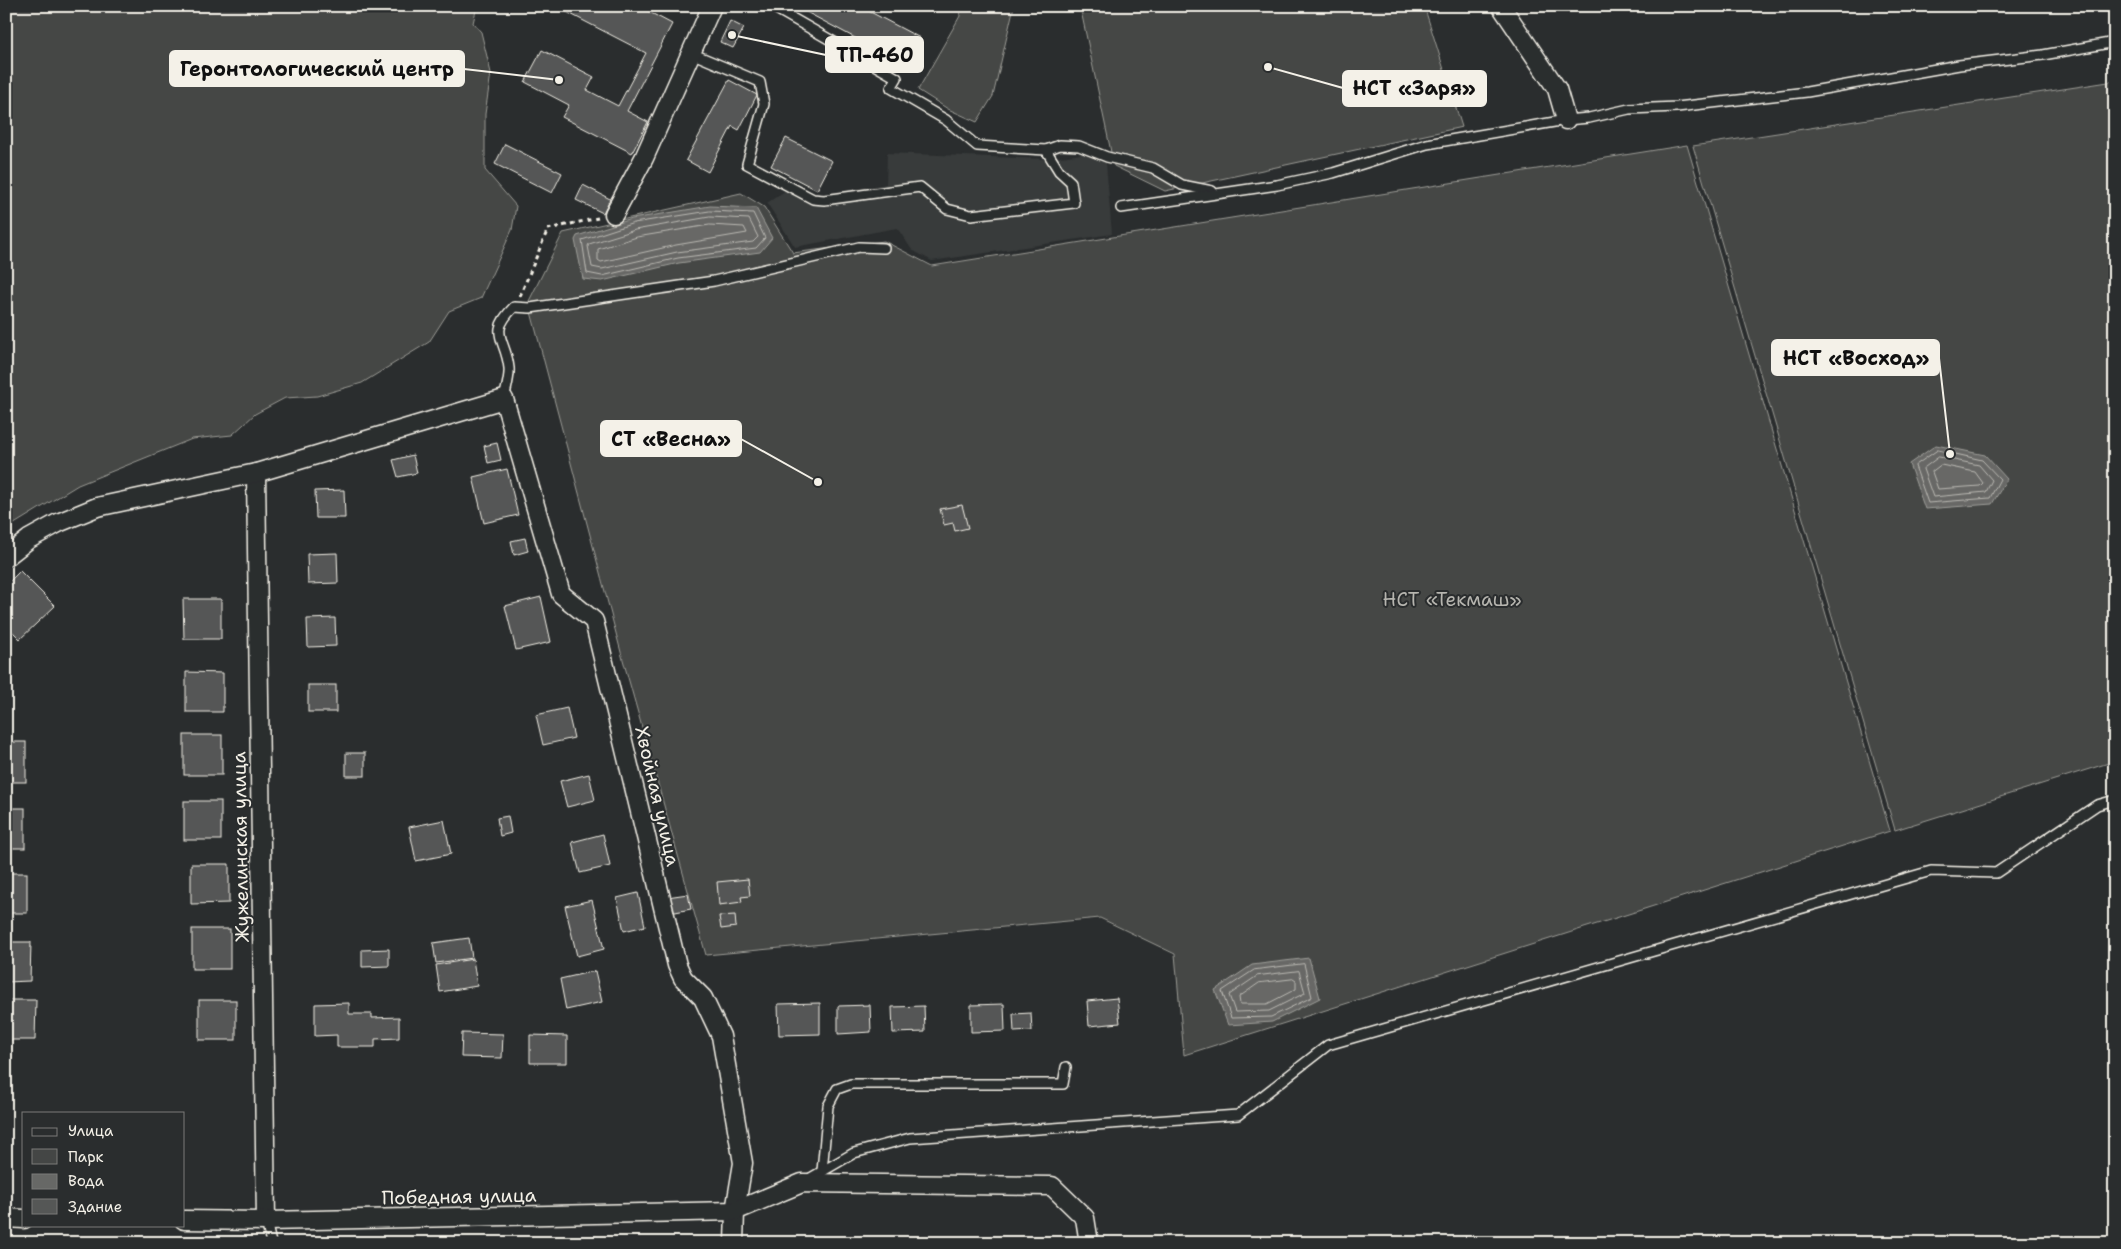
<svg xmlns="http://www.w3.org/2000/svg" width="2121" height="1249" font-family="'Shantell Sans',sans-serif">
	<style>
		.built { fill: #373a3a }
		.green { fill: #444645; stroke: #9c9c96 }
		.water { fill: #676866; stroke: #9f9f9a }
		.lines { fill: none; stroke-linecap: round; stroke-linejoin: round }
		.shore { stroke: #bcbab4; stroke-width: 1 }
		.building { fill: #555756; stroke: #f4f1e8 }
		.service-casing { stroke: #f4f1e8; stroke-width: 12 }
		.minor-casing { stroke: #f4f1e8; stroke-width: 21 }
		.path { stroke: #f4f1e8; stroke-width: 3; stroke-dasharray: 4 4; stroke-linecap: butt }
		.service { stroke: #2a2d2e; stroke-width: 9 }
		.minor { stroke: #2a2d2e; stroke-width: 18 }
		.labels { text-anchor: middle; stroke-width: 4; stroke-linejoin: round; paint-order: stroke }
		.park-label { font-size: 19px; fill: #b6b5af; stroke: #2a2d2e }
		.street-label { font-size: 19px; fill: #f4f1e8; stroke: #2a2d2e }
		.leader { fill: none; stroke: #f4f1e8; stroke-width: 2 }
		.callout-dot { fill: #f4f1e8; stroke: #2a2d2e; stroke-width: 2 }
		.callout { fill: #f4f1e8; stroke: #f4f1e8; stroke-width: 2 }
		.callout-label { font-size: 20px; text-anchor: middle; font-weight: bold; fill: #111 }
	</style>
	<rect width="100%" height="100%" fill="#2a2d2e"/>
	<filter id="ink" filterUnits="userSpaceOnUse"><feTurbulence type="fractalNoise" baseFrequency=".02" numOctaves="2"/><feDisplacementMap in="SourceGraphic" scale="10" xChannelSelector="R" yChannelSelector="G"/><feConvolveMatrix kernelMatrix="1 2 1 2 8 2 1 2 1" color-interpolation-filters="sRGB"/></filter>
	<g filter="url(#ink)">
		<path class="built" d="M887,153l159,6 43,-6 17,10 6,71 -180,27 -20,-11 -15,-22 -102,19 -28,-44 21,-14 10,9 88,-14z"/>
		<g class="green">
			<path d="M6,6h471l-4,17 8,9 10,41 -6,41v56l31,36 -4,24 -31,68 -32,13 -20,31 -67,41 -45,13 -32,2 -30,16 -23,21 -40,4 -114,46 -72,44z"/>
			<path d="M959,6h55l-21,90 -16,26 -29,-13 -30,-19 42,-74z"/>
			<path d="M1080,6h344l38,121 -297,64 -51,-25z"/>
			<path d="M2115,81v680l-220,69 -202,-684z"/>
			<path d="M1687,145l203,686 -706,224 -9,-101 -75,-36 -394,37 -84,-299 -92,-348 -1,-7 34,-68 178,-40 23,14 29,46 91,-12 48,25z"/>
		</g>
		<g class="water">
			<path d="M710,206l46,2 16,30 -12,14 -81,11 -77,18 -19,-2 -8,-39 2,-4 55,-17z"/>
			<path d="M1936,445l49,10 22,24 -15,25 -67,5 -16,-45z"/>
			<path d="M1309,958l11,40 -48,24 -44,3 -13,-35 37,-25z"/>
		</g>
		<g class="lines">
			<g class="shore">
				<path d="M710,211l43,2 12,25 -9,10 -78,10 -76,18 -15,-3 -5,-33 52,-17z"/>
				<path d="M710,217l39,2 9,18 -5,5 -76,10 -75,17 -10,-2 -4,-21 1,-2 46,-14z"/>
				<path d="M710,225l34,2 3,6 -71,12 -75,17 -3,-2v-11l39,-12z"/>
				<path d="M1938,450l44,10 18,19 -10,19 -62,5 -13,-37z"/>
				<path d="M1939,457l40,8 13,15 -6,12 -53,5 -10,-28z"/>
				<path d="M1941,465l34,7 8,11 -3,3 -42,3 -6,-17z"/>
				<path d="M1304,964l8,33 -41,20 -40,1 -9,-27 32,-21z"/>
				<path d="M1299,971l6,22 -36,18 -34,1 -6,-17 28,-19z"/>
				<path d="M1293,979l3,2v8l-29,15h-27l-1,-7 20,-14z"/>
			</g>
		</g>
		<g class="building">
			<path d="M555,6h83l34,18 -45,87 21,11 -16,31 -70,-36 7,-12 -44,-23 17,-32 52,27 -7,13 31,16 28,-53z"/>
			<path d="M795,6h64l61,32 -14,27z"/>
			<path d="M730,21l14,7 -11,20 -13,-6z"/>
			<path d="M729,80l28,15 -18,35 -7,-4 -24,46 -22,-12z"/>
			<path d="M786,138l46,23 -15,29 -46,-24z"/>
			<path d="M505,144l57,29 -10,20 -57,-29z"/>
			<path d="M583,185l27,14 -7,14 -27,-13z"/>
			<path d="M497,443l4,17 -13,3 -4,-17z"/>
			<path d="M413,455l4,18 -19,4 -5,-17z"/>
			<path d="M507,469l11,46 -34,8 -11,-46z"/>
			<path d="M344,490l1,28h-29l-1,-27z"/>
			<path d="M962,505l6,23 -13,3 -2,-8 -9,2 -4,-16z"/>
			<path d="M525,538l3,13 -14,4 -3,-14z"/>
			<path d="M337,553l1,30 -30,1 -1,-30z"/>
			<path d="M20,571l35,35 -35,33 -14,-14v-40z"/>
			<path d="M541,597l10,45 -35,8 -11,-44z"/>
			<path d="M183,599h38v40h-37z"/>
			<path d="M335,618l1,28 -28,1 -1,-28z"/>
			<path d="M186,672l37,1v39h-37z"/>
			<rect x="308" y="685" width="28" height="27"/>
			<path d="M567,708l7,30 -31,7 -7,-30z"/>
			<rect x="184" y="735" width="38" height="40"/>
			<rect x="6" y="742" width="20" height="40"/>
			<rect x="346" y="753" width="19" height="23"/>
			<path d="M589,774l6,26 -28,7 -7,-26z"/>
			<rect x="184" y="801" width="37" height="39"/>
			<rect x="6" y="808" width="19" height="40"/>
			<path d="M508,816l3,17 -11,3 -3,-18z"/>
			<path d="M444,820l7,34 -35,7 -7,-34z"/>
			<path d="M603,834l7,32 -30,7 -8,-31z"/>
			<path d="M191,864h38v39l-38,1z"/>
			<rect x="6" y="873" width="21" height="40"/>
			<path d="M748,879l2,17 -9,1 1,5 -23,3 -2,-23z"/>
			<path d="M638,893l7,33 -21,5 -7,-33z"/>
			<path d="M688,894l3,15 -21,4 -3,-16z"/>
			<path d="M592,900l12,49 -27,7 -12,-50z"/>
			<path d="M735,915l1,12 -15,2 -2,-13z"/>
			<rect x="192" y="929" width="38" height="40"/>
			<path d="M469,938l3,20 -36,5 -3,-20z"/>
			<path d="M6,942h25l-1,39 -24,1z"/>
			<path d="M389,949v17l-27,1v-17z"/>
			<path d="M473,959l4,27 -37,6 -4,-27z"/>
			<path d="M595,971l7,31 -36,8 -6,-31z"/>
			<path d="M1117,998l3,25 -31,3 -2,-25z"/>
			<path d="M6,1000h30l-1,40h-29z"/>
			<rect x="199" y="1000" width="37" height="40"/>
			<path d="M349,1003v11h23v4l27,-1v21l-24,1v8h-38v-12l-22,1v-32z"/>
			<path d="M820,1003v31l-41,1 -1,-31z"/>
			<path d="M1004,1004l1,27 -34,1v-27z"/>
			<path d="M870,1005l1,27 -33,2v-28z"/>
			<path d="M924,1006l1,26 -32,1 -1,-26z"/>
			<path d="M1031,1013l1,18 -18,1 -1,-18z"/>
			<path d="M462,1033l41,1 -1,24 -41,-1z"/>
			<path d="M530,1035l37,1v27h-37z"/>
		</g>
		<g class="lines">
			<defs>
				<g id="service">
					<path d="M771,6l126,72 -6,10 55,32 31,26 69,4"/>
					<path d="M691,53l69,29 4,22 -17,60 66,35 11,1 96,-13 27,22 24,6 103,-12 -3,-21 -12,-11 -13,-21 14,-5 19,1 28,11 46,11 29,17 30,6"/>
					<path d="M1121,208l156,-23 56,-12 94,-29 139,-24 23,-2 40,-9 48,-2 130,-15 152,-27 84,-10 72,-13"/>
					<path d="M504,399c2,-10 6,-22 5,-31 -3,-30 -22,-34 5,-61l16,1 184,-27 145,-34 25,1"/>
					<path d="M822,1171l6,-65 9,-17 14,-5h212l3,-17"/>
					<path d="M809,1179l45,-26 56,-15 328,-23 90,-70 603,-174 65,2 101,-68 18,-5"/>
					<path d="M266,1221l5,22"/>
				</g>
				<g id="minor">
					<path d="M1501,6l56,83 9,31"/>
					<path d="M614,214l30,-56 68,-152"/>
					<path d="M256,473l10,748"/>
					<path d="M6,557l23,-18 29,-16 39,-16 159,-34 248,-74 57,195 33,27 83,344 6,13 20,20 18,38 22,127 -8,48 -1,32"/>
					<path d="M6,1218l18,1"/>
					<path d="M184,1220l82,1 469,-10 67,-28 250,3 33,32 4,25"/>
				</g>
			</defs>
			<use href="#service" class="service-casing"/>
			<use href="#minor" class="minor-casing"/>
			<path class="path" d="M520,296l28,-67 50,-11"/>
			<use href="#service" class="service"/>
			<use href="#minor" class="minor"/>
		</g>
	</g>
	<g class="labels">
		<g class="park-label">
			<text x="1452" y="606">НСТ «Текмаш»</text>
		</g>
		<g class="street-label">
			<text transform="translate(658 796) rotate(77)" y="7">Хвойная улица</text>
			<text transform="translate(240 847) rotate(-91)" y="7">Жужелинская улица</text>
			<text transform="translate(459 1196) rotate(-1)" y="7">Победная улица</text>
		</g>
	</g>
	<path class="leader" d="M732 35L826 55M559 80L464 69M1268 67L1343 88M1950 454L1939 358M818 482L741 439"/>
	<g class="callout-dot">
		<circle cx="732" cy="35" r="5"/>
		<circle cx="559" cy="80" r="5"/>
		<circle cx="1268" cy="67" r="5"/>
		<circle cx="1950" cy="454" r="5"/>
		<circle cx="818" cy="482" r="5"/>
	</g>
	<g class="callout">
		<rect x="826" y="37" width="97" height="35" rx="5"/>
		<rect x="170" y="51" width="294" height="35" rx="5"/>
		<rect x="1343" y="71" width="143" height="35" rx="5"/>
		<rect x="1772" y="340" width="167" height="35" rx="5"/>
		<rect x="601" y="421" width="140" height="35" rx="5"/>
	</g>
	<g class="callout-label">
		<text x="875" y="62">ТП-460</text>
		<text x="317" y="76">Геронтологический центр</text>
		<text x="1414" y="95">НСТ «Заря»</text>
		<text x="1856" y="365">НСТ «Восход»</text>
		<text x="671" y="446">СТ «Весна»</text>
	</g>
	<rect width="2121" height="1249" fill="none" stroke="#2a2d2e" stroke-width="25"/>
	<rect x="12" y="12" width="2096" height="1224" fill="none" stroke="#f4f1e8" stroke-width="2" filter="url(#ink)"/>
	<rect x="22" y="1112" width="162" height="115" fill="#2a2d2e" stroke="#7b7b78"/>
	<rect x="32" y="1128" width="25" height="8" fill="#2a2d2e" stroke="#7b7b78"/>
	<text x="68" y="1136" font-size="15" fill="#f4f1e8">Улица</text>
	<rect x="32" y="1149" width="25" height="15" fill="#444645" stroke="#7b7b78"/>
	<text x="68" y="1162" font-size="15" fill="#f4f1e8">Парк</text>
	<rect x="32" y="1174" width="25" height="15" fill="#676866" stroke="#7b7b78"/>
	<text x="68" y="1186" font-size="15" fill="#f4f1e8">Вода</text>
	<rect x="32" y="1199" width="25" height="15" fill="#555756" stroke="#7b7b78"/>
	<text x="68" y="1212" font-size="15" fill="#f4f1e8">Здание</text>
</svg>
